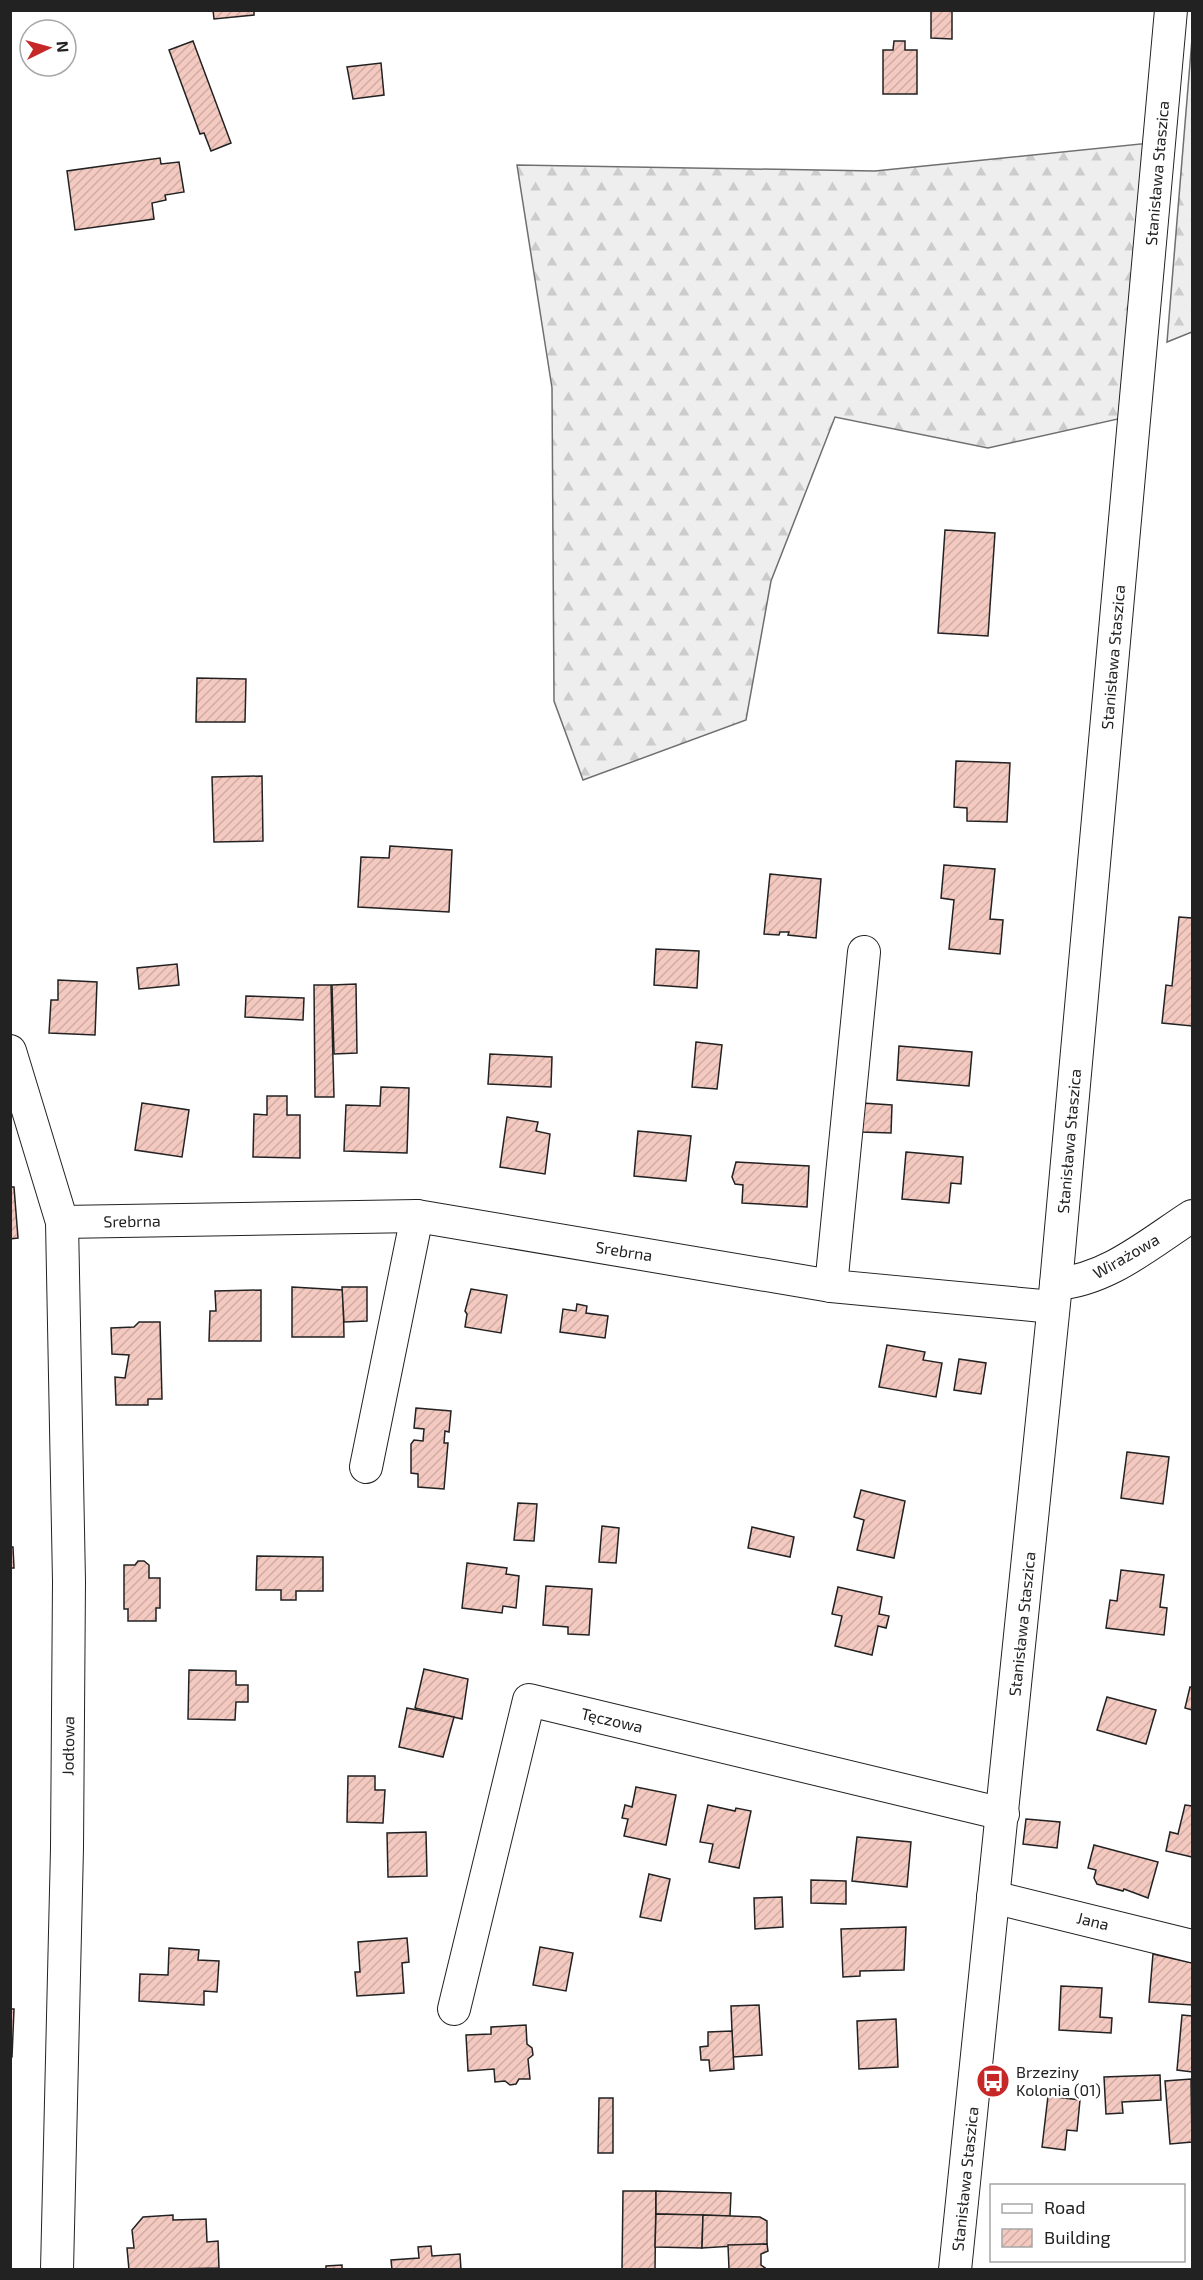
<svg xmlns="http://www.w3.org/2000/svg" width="1203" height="2280" font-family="'Exo 2',sans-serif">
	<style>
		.forest { fill: url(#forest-firs); stroke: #6f6f6f; stroke-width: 1.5 }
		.building { fill: url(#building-hatch); stroke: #222; stroke-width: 1.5 }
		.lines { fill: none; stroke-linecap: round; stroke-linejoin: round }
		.minor-casing { stroke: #222; stroke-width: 34 }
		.minor { stroke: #fff; stroke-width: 32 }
		.labels { text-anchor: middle; stroke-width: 4.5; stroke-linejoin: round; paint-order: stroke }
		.street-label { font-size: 16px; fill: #222; stroke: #fff }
		.poi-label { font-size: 16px; fill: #222; stroke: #fff; text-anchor: start }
	</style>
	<defs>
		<pattern id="forest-firs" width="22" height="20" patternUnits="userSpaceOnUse" patternTransform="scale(1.5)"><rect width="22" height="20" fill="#eee"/><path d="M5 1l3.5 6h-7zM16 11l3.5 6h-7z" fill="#ccc"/></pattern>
		<pattern id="building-hatch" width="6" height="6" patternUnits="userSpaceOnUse" patternTransform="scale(1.5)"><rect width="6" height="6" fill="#f3c9c0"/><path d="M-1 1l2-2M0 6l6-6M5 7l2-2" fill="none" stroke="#d0aca5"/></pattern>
	</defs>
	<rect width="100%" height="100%" fill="#fff"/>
	<g class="forest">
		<path d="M1192,39v293l-25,10z"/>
		<path d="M1150,143l-23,274 -139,31 -153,-31 -64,164 -25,139 -163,60 -29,-79 -2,-313 -35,-223 358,6z"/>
	</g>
	<g class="building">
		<path d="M213,10h41v5l-40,4z"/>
		<path d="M931,10h21v29l-21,-1z"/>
		<path d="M193,41l38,102 -20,8 -7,-18 -4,1 -31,-84z"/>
		<path d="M894,41h11v9h12v44h-34v-44h10z"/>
		<path d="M381,63l3,32 -31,4 -6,-32z"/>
		<path d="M160,158l1,6 18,-2 5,30 -19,3 1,5 -14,3 2,16 -79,11 -8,-59z"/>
		<path d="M945,530l50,3 -7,103 -50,-3z"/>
		<path d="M197,678l49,1 -1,43h-49z"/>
		<path d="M956,761l54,2 -3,59 -40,-1v-13l-13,-1z"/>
		<path d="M262,776l1,65 -49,1 -2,-65z"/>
		<path d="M390,846l62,4 -3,62 -91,-5 3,-50 28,1z"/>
		<path d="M944,865l51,4 -5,50 13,1 -3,34 -51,-5 5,-49 -13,-2z"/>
		<path d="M770,874l51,5 -5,59 -28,-3 1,-3h-9l-1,3 -15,-1z"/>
		<path d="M1179,917l13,1v108l-30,-3 4,-38 6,1z"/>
		<path d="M656,949l43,2 -2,37 -43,-3z"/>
		<path d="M177,964l2,21 -40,4 -2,-21z"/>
		<path d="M58,980l39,2 -2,53 -46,-2 2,-33h7z"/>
		<path d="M356,984l1,69 -23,1 -2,-69z"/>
		<path d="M314,985h17l3,112h-19z"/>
		<path d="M246,996l58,2 -1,22 -58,-3z"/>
		<path d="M696,1042l26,3 -5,44 -25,-2z"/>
		<path d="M899,1046l73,6 -3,34 -72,-6z"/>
		<path d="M490,1054l62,3 -1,30 -63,-3z"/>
		<path d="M381,1087l28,1 -2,65 -63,-2 2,-46 34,1z"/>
		<path d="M267,1096h20v19h13v43l-47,-1 1,-43 13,1z"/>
		<path d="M142,1103l47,7 -7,47 -47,-7z"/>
		<path d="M862,1103l30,2 -1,28 -30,-1z"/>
		<path d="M507,1117l31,5 -2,9 14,3 -5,40 -45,-7z"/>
		<path d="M638,1131l53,5 -5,45 -52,-5z"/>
		<path d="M906,1152l57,5 -2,27 -10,-1 -2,20 -47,-4z"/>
		<path d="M736,1162l73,4 -2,41 -65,-4 1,-18 -8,-1 -3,-7z"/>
		<path d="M10,1187h4l4,51 -8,1z"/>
		<path d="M292,1287l51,3 1,47h-52z"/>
		<path d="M342,1287h25v34l-23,1z"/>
		<path d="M471,1289l36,6 -6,38 -36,-6 2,-13 -2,-3z"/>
		<path d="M261,1290v51h-52l1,-30h6l-1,-20z"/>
		<path d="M577,1304l10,2 -1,7 22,3 -3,22 -45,-6 3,-23 13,2z"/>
		<path d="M139,1322h21l2,77h-14v6h-32l-1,-28 10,1 4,-23 -17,-1 -1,-26 23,-1z"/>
		<path d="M887,1345l38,7 -2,8 19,3 -6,34 -57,-10z"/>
		<path d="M959,1359l27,4 -5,31 -27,-4z"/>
		<path d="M416,1408l35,3 -2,21 -4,-1 -1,12h4l-4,46 -26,-2v-13l-7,-1v-29l3,-4 9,1 1,-12 -10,-1z"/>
		<path d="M1127,1452l42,5 -6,47 -42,-6z"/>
		<path d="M861,1490l44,11 -11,57 -37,-8 7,-30 -10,-3z"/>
		<path d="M518,1503l19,1 -3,37 -20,-1z"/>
		<path d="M602,1526l17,2 -3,35 -17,-1z"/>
		<path d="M752,1527l42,10 -4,20 -42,-9z"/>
		<path d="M10,1547h3l1,21h-4z"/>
		<path d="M257,1556l66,1v34h-27v9h-15v-10h-25z"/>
		<path d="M138,1561h6l5,4v13h11v30h-4v13h-28v-12h-4v-44h11z"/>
		<path d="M467,1563l40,5 -1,6 13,2 -3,32 -13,-2 -1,7 -40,-5z"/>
		<path d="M1121,1570l43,5 -4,32 7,1 -3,27 -58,-7 4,-28 7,1z"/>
		<path d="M546,1586l46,3 -3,46 -21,-1v-7l-25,-2z"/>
		<path d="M838,1587l44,10 -3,17 10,2 -3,12 -8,-2 -6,29 -37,-9 7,-30 -10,-2z"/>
		<path d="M424,1669l44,10 -6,40 -47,-11z"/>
		<path d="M189,1670l47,1v14h12v17h-12l-1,18 -47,-1z"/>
		<path d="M1190,1687h2v23l-7,-2z"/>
		<path d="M1107,1697l49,13 -10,34 -49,-14z"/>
		<path d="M407,1708l47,9 -11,40 -44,-10z"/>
		<path d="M348,1776h27v14h10l-2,33 -36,-1z"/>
		<path d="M636,1787l40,8 -10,50 -42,-9 4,-17 -6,-1 3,-13 7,2z"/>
		<path d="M708,1805l27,6 1,-3 15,3 -12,57 -30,-6 4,-18 -13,-2z"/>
		<path d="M1185,1805l7,1v51l-26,-6 4,-19 8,2z"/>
		<path d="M1026,1819l34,3 -3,26 -34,-4z"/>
		<path d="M426,1832l1,44 -39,1 -1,-44z"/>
		<path d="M857,1837l54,5 -4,45 -55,-6z"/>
		<path d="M1094,1845l64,17 -10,36 -24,-9 -1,2 -26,-7 -3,-6 2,-8 -8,-2z"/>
		<path d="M649,1874l21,5 -9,42 -21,-4z"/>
		<path d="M811,1880l35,1v23l-35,-1z"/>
		<path d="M782,1897l1,30 -28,2 -1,-31z"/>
		<path d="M906,1927l-2,43 -44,1v5l-17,1 -2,-48z"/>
		<path d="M407,1938l2,24 -7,1 2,30 -47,3 -2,-24h5l-2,-30z"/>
		<path d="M540,1947l33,6 -7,38 -33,-6z"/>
		<path d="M169,1948l30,2 -1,10 21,1 -2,31 -13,-1v14l-65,-4 1,-27 28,1z"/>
		<path d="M1153,1954l39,9v42l-43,-3z"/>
		<path d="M1061,1986l41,2 -2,29 12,1 -1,15 -52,-3z"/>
		<path d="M759,2005l3,50 -29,2 -2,-51z"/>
		<path d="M10,2009h4l-2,48h-2z"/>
		<path d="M1182,2015l10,1v56l-15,-2z"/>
		<path d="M896,2019l2,48 -39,2 -2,-48z"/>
		<path d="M526,2025l1,19 5,4 1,7 -5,4 2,20h-11l-3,5 -6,1 -5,-4 -10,1 -1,-13 -26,2 -2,-36 25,-1v-7z"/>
		<path d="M732,2031l2,38 -24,2 -1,-11h-8l-1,-13 8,-1v-14z"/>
		<path d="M1160,2075l1,25 -39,2 1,11 -17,1 -2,-37z"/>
		<path d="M1191,2079l1,63 -22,2 -5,-63z"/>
		<path d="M1048,2096l32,4 -3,31 -10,-1 -2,20 -23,-3z"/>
		<path d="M599,2098h14v55h-15z"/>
		<path d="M623,2191h33l-1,79h-33z"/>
		<path d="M656,2191l75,2 -1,23 -74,-2z"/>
		<path d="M656,2214l47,1 -1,33 -47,-1z"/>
		<path d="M173,2215v5l33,-1 1,23 11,-1 1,27 -90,2 -2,-22h7l-2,-18 11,-13z"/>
		<path d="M703,2215l57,2 7,4v23l-65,4z"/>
		<path d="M767,2244l1,7 -7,3v11l7,5h-44l5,-1 -1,-24z"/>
		<path d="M431,2246l1,10 28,-2 1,16h-69l-1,-10 28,-2 -1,-11z"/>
		<path d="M342,2265v5h-16v-4z"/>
	</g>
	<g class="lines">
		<defs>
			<g id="minor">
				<path d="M10,1051l52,171 7,359 -2,267 -10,422"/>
				<path d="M62,1222l355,-6 414,70 222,21"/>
				<path d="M1056,1284c52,-4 94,-41 136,-68"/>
				<path d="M831,1286l33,-334"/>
				<path d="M366,1467l51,-251"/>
				<path d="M993,1897l199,49"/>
				<path d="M454,2009l75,-309 474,114"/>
				<path d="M955,2270l101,-986 115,-1274"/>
			</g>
		</defs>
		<use href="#minor" class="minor-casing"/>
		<use href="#minor" class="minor"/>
	</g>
	<defs>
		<symbol id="bus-disc" viewBox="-11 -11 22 22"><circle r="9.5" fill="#c62828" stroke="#fff"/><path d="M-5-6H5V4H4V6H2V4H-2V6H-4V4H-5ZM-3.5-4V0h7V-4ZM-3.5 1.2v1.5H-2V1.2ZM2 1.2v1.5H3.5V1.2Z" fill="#fff"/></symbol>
	</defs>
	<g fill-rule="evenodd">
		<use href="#bus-disc" x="974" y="2062" width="38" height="38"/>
	</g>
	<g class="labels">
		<g class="street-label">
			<text transform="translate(1157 173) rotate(-85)" y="6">Stanisława Staszica</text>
			<text transform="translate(1113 657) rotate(-85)" y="6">Stanisława Staszica</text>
			<text transform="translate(1069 1141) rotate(-85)" y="6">Stanisława Staszica</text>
			<text transform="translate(132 1221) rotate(-1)" y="6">Srebrna</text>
			<text transform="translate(624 1251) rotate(9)" y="6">Srebrna</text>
			<text transform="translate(1126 1256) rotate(-30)" y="6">Wirażowa</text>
			<text transform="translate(1022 1624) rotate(-84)" y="6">Stanisława Staszica</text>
			<text transform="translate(612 1720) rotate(13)" y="6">Tęczowa</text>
			<text transform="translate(68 1746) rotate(-89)" y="6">Jodłowa</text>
			<text transform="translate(1093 1921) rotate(14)" y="6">Jana</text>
			<text transform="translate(965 2179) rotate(-84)" y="6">Stanisława Staszica</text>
		</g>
		<g class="poi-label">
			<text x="1016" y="2078">Brzeziny<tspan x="1016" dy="18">Kolonia (01)</tspan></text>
		</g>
	</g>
	<rect width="1203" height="2280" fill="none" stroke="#222222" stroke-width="24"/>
	<rect x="990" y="2184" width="195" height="78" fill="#ffffff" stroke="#a7a7a7" stroke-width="1.5"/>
	<rect x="1002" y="2204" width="30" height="9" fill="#ffffff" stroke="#a7a7a7" stroke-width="1.5"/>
	<text x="1044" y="2214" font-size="18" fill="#222222">Road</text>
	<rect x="1002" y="2229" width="30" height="18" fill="url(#building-hatch)" stroke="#a7a7a7" stroke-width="1.5"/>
	<text x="1044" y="2244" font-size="18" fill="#222222">Building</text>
	<g transform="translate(48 48) rotate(85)"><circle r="28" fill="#ffffff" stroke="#a7a7a7" stroke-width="1.5"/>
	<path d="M0-4.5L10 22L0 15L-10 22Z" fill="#c62828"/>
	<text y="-9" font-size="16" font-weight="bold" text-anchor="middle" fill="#222222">N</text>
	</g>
</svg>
